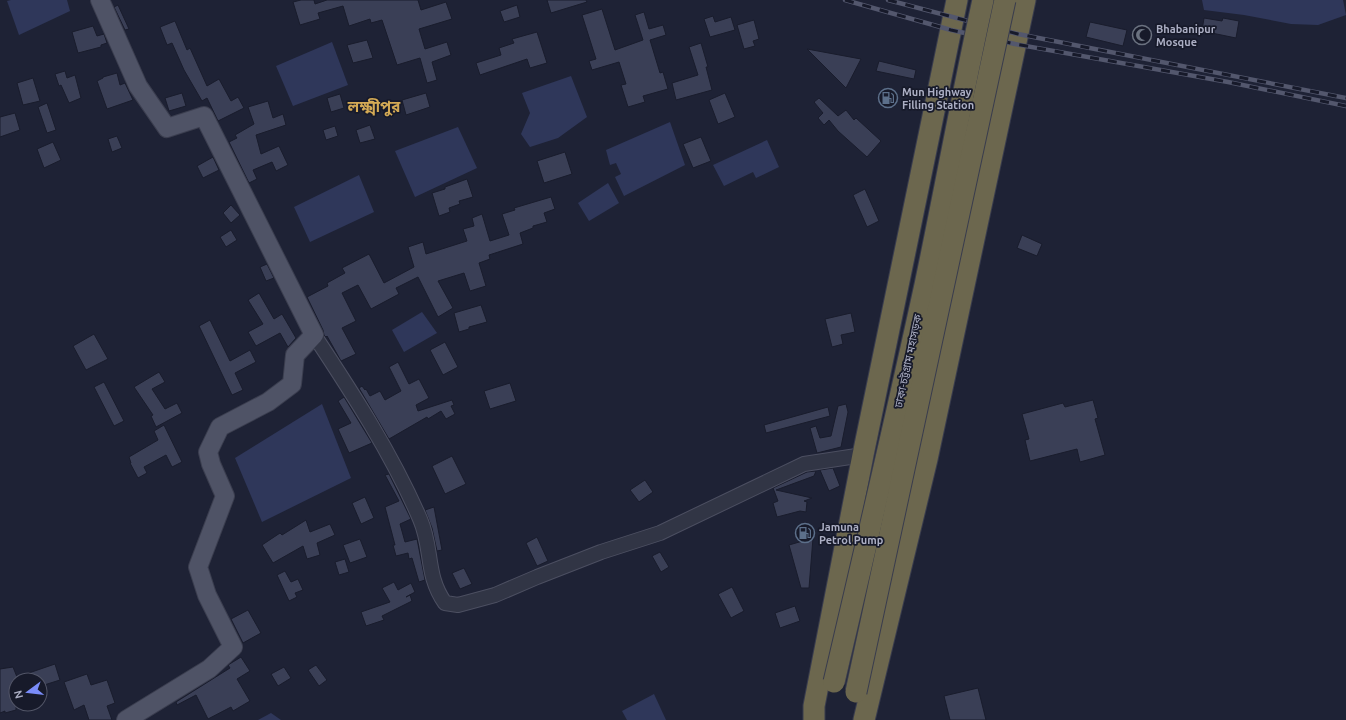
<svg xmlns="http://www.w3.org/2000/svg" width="1346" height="720" font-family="Ubuntu,'Noto Sans Bengali',sans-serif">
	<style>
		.water { fill: #2f375a }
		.building { fill: #3a3f56; stroke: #191c2c }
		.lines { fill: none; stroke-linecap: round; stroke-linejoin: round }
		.minor-casing { stroke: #4c4f61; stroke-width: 16 }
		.major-casing { stroke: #3b3e4f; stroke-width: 20 }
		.highway-casing { stroke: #393c4d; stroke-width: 23 }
		.minor { stroke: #313545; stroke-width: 14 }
		.major { stroke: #4f5366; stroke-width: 18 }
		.highway { stroke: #6c674e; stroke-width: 21 }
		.rail-casing { stroke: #53576d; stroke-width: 4.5 }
		.rail { stroke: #171a2a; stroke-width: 3; stroke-dasharray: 9; stroke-linecap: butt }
		.highway-bridge-casing { stroke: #393c4d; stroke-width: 23; stroke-linecap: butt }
		.highway-bridge { stroke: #6c674e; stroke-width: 21 }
		.labels { text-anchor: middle; stroke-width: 3.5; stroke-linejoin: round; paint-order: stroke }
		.poi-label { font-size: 11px; font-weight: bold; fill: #abaec3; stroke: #171a2a; text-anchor: start }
		.street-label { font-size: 11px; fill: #abaec3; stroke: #171a2a }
		.district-label { font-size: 15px; font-weight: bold; fill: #d4aa55; stroke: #171a2a }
	</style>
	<rect width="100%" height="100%" fill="#1e2235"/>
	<g class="water">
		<path d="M11,0h56l3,11 -51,24 -12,-34z"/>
		<path d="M1202,0h141l3,15 -28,10 -27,-1 -47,-9 -40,-5z"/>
		<path d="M332,42l16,43 -55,21 -17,-40z"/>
		<path d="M571,76l16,41 -29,21 -28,9 -9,-13 9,-21 -8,-20z"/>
		<path d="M670,122l15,43 -61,31 -9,-19 6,-3 -5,-11 -6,2 -4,-15z"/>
		<path d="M458,127l19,41 -62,29 -20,-46z"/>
		<path d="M767,140l12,27 -23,11 -3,-6 -29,14 -11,-21z"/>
		<path d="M359,175l15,37 -64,30 -16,-35z"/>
		<path d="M608,183l11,20 -30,18 -11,-18z"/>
		<path d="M422,312l15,21 -33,19 -12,-22z"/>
		<path d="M322,404l29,74 -89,44 -27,-64z"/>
		<path d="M654,694l12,26h-39l-5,-9z"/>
		<path d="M271,713l10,7h-23z"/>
	</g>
	<g class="building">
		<path d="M301,0h13l1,4 12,-4h91l3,10 25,-8 6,17 -33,10 6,20 22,-7 4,13 -19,7 5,18 -10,3 -7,-25 -23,7 -15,-45 -11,3 -1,-4 -21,7 -6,-20 -25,7 2,6 -20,6 -7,-23z"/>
		<path d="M547,0h39l1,2 -36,11z"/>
		<path d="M118,5l11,24 -4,1 -11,-23z"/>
		<path d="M517,5l3,12 -16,5 -4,-11z"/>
		<path d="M602,9l13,41 28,-10 -8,-25 9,-3 5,17 14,-4 3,10 -16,5 10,33 3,-1 5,17 -25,7 2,6 -17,5 -7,-22 5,-1 -7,-22 -27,8 -3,-9 7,-2 -14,-44z"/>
		<path d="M713,16l2,6 16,-5 4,13 -25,7 -6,-18z"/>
		<path d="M1204,18l18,3 1,-3 16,3 -3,17 -34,-7z"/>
		<path d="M754,20l5,19 -6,2 2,5 -11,3 -7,-24z"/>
		<path d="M175,21l12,29 3,-2 17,38 12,-7 12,22 7,-4 6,11 -26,13 -11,-23 -5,3 -18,-31 -12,-27 -5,2 -7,-18z"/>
		<path d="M1090,22l37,8 -4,16 -37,-9z"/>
		<path d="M93,26l4,10 7,-2 3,9 -6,2v2l-23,6 -6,-21z"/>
		<path d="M537,32l10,31 -17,5 -3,-9 -47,16 -4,-12 25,-8 -2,-7 15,-5 -2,-4z"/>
		<path d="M367,40l6,18 -20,5 -6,-18z"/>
		<path d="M701,43l7,24h-2l6,23 -36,10 -4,-17 26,-8 -9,-28z"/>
		<path d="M807,49l54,10 -15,29z"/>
		<path d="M879,61l37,9 -2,9 -38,-8z"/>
		<path d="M65,71l2,7 8,-3 6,23 -12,5 -8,-18 -2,1 -4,-12z"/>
		<path d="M117,73l3,12 5,-2 8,17 -26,9 -10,-28 6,-3v-1z"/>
		<path d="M33,78l7,23 -17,4 -6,-22z"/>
		<path d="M182,93l4,13 -17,5 -4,-13z"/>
		<path d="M426,93l4,14 -24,8 -4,-15z"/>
		<path d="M725,93l10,24 -17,7 -9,-24z"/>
		<path d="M340,94l4,14 -13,4 -4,-14z"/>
		<path d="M819,98l19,18 8,-6 8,10 2,-2 25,23 -14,16 -29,-26 -9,-11 -5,5 -6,-7 5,-5 -9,-11z"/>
		<path d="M268,101l5,17 10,-4 3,11 -30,10 5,19 18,-8 9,19 -12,6 -4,-9 -19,8 4,9 -8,4 -20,-41 8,-4 -2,-3 19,-11 -6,-17z"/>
		<path d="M47,103l9,27 -9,3 -9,-26z"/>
		<path d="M15,113l5,17 -20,7v-20z"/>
		<path d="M370,125l5,14 -15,4 -4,-13z"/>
		<path d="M335,126l3,10 -12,4 -3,-10z"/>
		<path d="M117,136l5,12 -10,4 -4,-13z"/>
		<path d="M701,137l10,24 -18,7 -10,-24z"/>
		<path d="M53,142l8,18 -17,8 -7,-19z"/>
		<path d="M565,152l7,22 -28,9 -7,-22z"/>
		<path d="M213,157l6,13 -16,8 -6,-12z"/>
		<path d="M467,179l6,18 -14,4 1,3 -11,4 1,4 -11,4 -7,-23 13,-4v-2z"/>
		<path d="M865,189l14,32 -12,6 -14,-32z"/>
		<path d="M551,197l4,12 -11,4 3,9 -14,4v2l-13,5 3,11 -34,11 1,4 -11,4 7,23 -16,5 -6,-18 -26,8 15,27 -15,9 -20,-40 -22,11 3,6 -28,15 -13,-24 -16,8 14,28 -14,7 14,26 -15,7 -14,-25 -1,1 -2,-2 -1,-5 -16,-33 21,-11 -1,-3 18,-10 -3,-5 27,-14 15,29 30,-16 -6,-20 15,-5 3,12 41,-13 -4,-12 11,-3 -2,-8 10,-4 8,27 19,-6 -7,-21 13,-4 -1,-2z"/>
		<path d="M231,205l9,10 -9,8 -8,-10z"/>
		<path d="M231,230l6,10 -11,7 -6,-10z"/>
		<path d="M1022,235l20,9 -5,12 -20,-8z"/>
		<path d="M267,264l7,14 -8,3 -6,-14z"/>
		<path d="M259,293l15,26 8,-5 14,24 -8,9 -8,-14 -24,13 -8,-14 15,-8 -15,-24z"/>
		<path d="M481,305l6,17 -18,5v2l-10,3 -5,-19z"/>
		<path d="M851,313l4,19 -14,3 2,9 -11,3 -7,-28z"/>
		<path d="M210,320l20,41 20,-11 6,12 -21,11 8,17 -11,5 -33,-69z"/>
		<path d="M94,334l14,25 -22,11 -13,-24z"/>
		<path d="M445,342l13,25 -15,8 -13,-25z"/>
		<path d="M398,362l11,22 10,-5 10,19 -13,7 2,6 34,-11 2,5 -3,1 4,8 -9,5 -5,-8 -13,8 -1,-2 -38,22 -30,-51 3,-2 3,4 1,-1 4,7 10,-5 5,9 16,-9 -12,-24z"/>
		<path d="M159,372l6,10 -13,7 13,20 12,-6 5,10 -26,14 -5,-11 2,-1 -19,-28z"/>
		<path d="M104,382l20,39 -10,5 -20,-39z"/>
		<path d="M510,383l6,18 -26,8 -6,-18z"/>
		<path d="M344,397l28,46 -23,10 -11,-24 13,-6 -13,-22z"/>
		<path d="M1093,400l5,18 -3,1 10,36 -25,7 -3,-13 -47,12 -5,-21 4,-1 -7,-25 41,-11 2,4z"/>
		<path d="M846,404l2,8 -7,35 -24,6 -7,-25 6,-2 4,12 11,-2 7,-30z"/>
		<path d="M828,407l2,9 -64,17 -2,-8z"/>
		<path d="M164,425l18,37 -10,5 -6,-12 -22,12 3,6 -9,5 -8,-15h1l-2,-6 29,-17 -4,-9z"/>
		<path d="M452,456l14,28 -21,10 -13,-28z"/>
		<path d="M833,468l7,18 -11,5 -9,-21z"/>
		<path d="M816,471l-2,5 -38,14 36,8 -8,3 3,1 -1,10 -6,-1 -23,6 -4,-14 5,-2 -5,-13 34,-16z"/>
		<path d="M389,474l22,45 -11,5 5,18 12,-3 8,41 -6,2 -7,-24 -3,1 -1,-6 -12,3 -3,-11h2l-10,-38 14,-6 -14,-26z"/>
		<path d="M645,480l8,12 -14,10 -9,-12z"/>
		<path d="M365,497l9,21 -13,6 -9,-21z"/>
		<path d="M434,507l8,43 -5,1 -5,-23 -7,-18z"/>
		<path d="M306,520l4,12 20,-8 5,11 -18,8 3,12 -13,4 -4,-13 -30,17 -11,-18 18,-12 2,2z"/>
		<path d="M537,537l11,24 -11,5 -11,-23z"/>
		<path d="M813,538l-4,50h-8l-12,-43z"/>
		<path d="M360,539l7,18 -17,6 -7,-18z"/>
		<path d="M660,552l9,15 -8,5 -9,-16z"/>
		<path d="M345,559l4,13 -10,3 -4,-13z"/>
		<path d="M464,568l8,16 -12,5 -8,-16z"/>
		<path d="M285,571l6,11 7,-3 5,11 -8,3 2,4 -8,4 -12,-26z"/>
		<path d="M394,582l4,8 13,-7 4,9 -9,5 4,-2 2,6 -30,15 2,4 -18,6 -5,-14 29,-10 -8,-14z"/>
		<path d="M732,587l12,24 -13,7 -13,-24z"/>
		<path d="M795,606l5,15 -20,7 -5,-15z"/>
		<path d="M248,610l13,23 -18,10 -12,-24z"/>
		<path d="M241,657l9,14 -13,8 13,22 -17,10 -2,-4 -23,12 -12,-24 -19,10 -1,-3 54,-34 -2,-3z"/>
		<path d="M55,664l5,16 -19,6 -1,-6h-24v30l-11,3v-2l-5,2v-44l13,-2 4,10z"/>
		<path d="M316,665l11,15 -8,6 -11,-16z"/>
		<path d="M284,667l7,11 -13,8 -7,-12z"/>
		<path d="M87,674l4,11 16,-5 8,23 -8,3 5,14h-23l-5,-15 -10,5 -10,-28z"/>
		<path d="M978,688l8,32h-36l-6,-24z"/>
	</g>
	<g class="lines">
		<defs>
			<path id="minor" d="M314,335c39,59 78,119 106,184 13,29 5,56 25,84l13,2 37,-10 42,-18 64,-25 59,-19 144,-69 59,-9"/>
			<path id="major" d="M100,0l38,86 29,42 37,-12 110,219 -19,20 -3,29 -24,18 -48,25 -12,25 3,12 14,32 -27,71 9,28 26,52 -24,22 -83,51"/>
			<g id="highway">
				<path d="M814,720v-14l49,-251 94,-455"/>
				<path d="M864,720l63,-261 98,-459"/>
			</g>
		</defs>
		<use href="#minor" class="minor-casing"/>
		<use href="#major" class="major-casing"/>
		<use href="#highway" class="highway-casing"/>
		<use href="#minor" class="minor"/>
		<use href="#major" class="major"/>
		<use href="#highway" class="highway"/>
		<defs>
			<g id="rail">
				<path d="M845,0l106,30 64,14 213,38 118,24"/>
				<path d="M888,0l130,34 328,64"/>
			</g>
		</defs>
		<use href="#rail" class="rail-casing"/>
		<use href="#rail" class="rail"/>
		<defs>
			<g id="highway-bridge">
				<path d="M834,682c31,-132 62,-264 91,-397 20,-95 37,-190 58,-285"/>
				<path d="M856,692l149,-692"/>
			</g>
		</defs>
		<use href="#highway-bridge" class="highway-bridge-casing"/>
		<use href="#highway-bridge" class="highway-bridge"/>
	</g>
	<defs>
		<symbol id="mosque-ring" viewBox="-11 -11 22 22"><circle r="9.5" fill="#171a2a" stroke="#6b7280" stroke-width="1.5"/><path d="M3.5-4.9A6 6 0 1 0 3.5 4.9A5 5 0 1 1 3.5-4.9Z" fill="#6b7280"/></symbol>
		<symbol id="fuel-ring" viewBox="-11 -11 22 22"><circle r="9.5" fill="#171a2a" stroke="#5c6f8a" stroke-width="1.5"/><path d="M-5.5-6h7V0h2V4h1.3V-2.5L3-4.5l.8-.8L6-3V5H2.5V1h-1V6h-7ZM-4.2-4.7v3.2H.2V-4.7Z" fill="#5c6f8a"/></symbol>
	</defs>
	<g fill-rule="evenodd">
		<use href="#mosque-ring" x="1131" y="24" width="22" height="22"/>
		<use href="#fuel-ring" x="877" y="87" width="22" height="22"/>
		<use href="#fuel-ring" x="794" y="522" width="22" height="22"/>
	</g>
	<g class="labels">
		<g class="poi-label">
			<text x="1156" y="33">Bhabanipur<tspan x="1156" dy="13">Mosque</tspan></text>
			<text x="902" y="96">Mun Highway<tspan x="902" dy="13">Filling Station</tspan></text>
			<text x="819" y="531">Jamuna<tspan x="819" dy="13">Petrol Pump</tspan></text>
		</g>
		<g class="street-label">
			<text transform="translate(908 361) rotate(-78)" y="4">ঢাকা-চট্টগ্রাম মহাসড়ক</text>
		</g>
		<g class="district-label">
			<text x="374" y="112">লক্ষ্মীপুর</text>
		</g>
	</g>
	<g transform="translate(28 692) rotate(255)"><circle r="19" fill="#171a2a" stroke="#525567"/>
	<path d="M0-3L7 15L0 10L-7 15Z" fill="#7a8cf9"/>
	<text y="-6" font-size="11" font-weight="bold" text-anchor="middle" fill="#abaec3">N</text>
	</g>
</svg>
